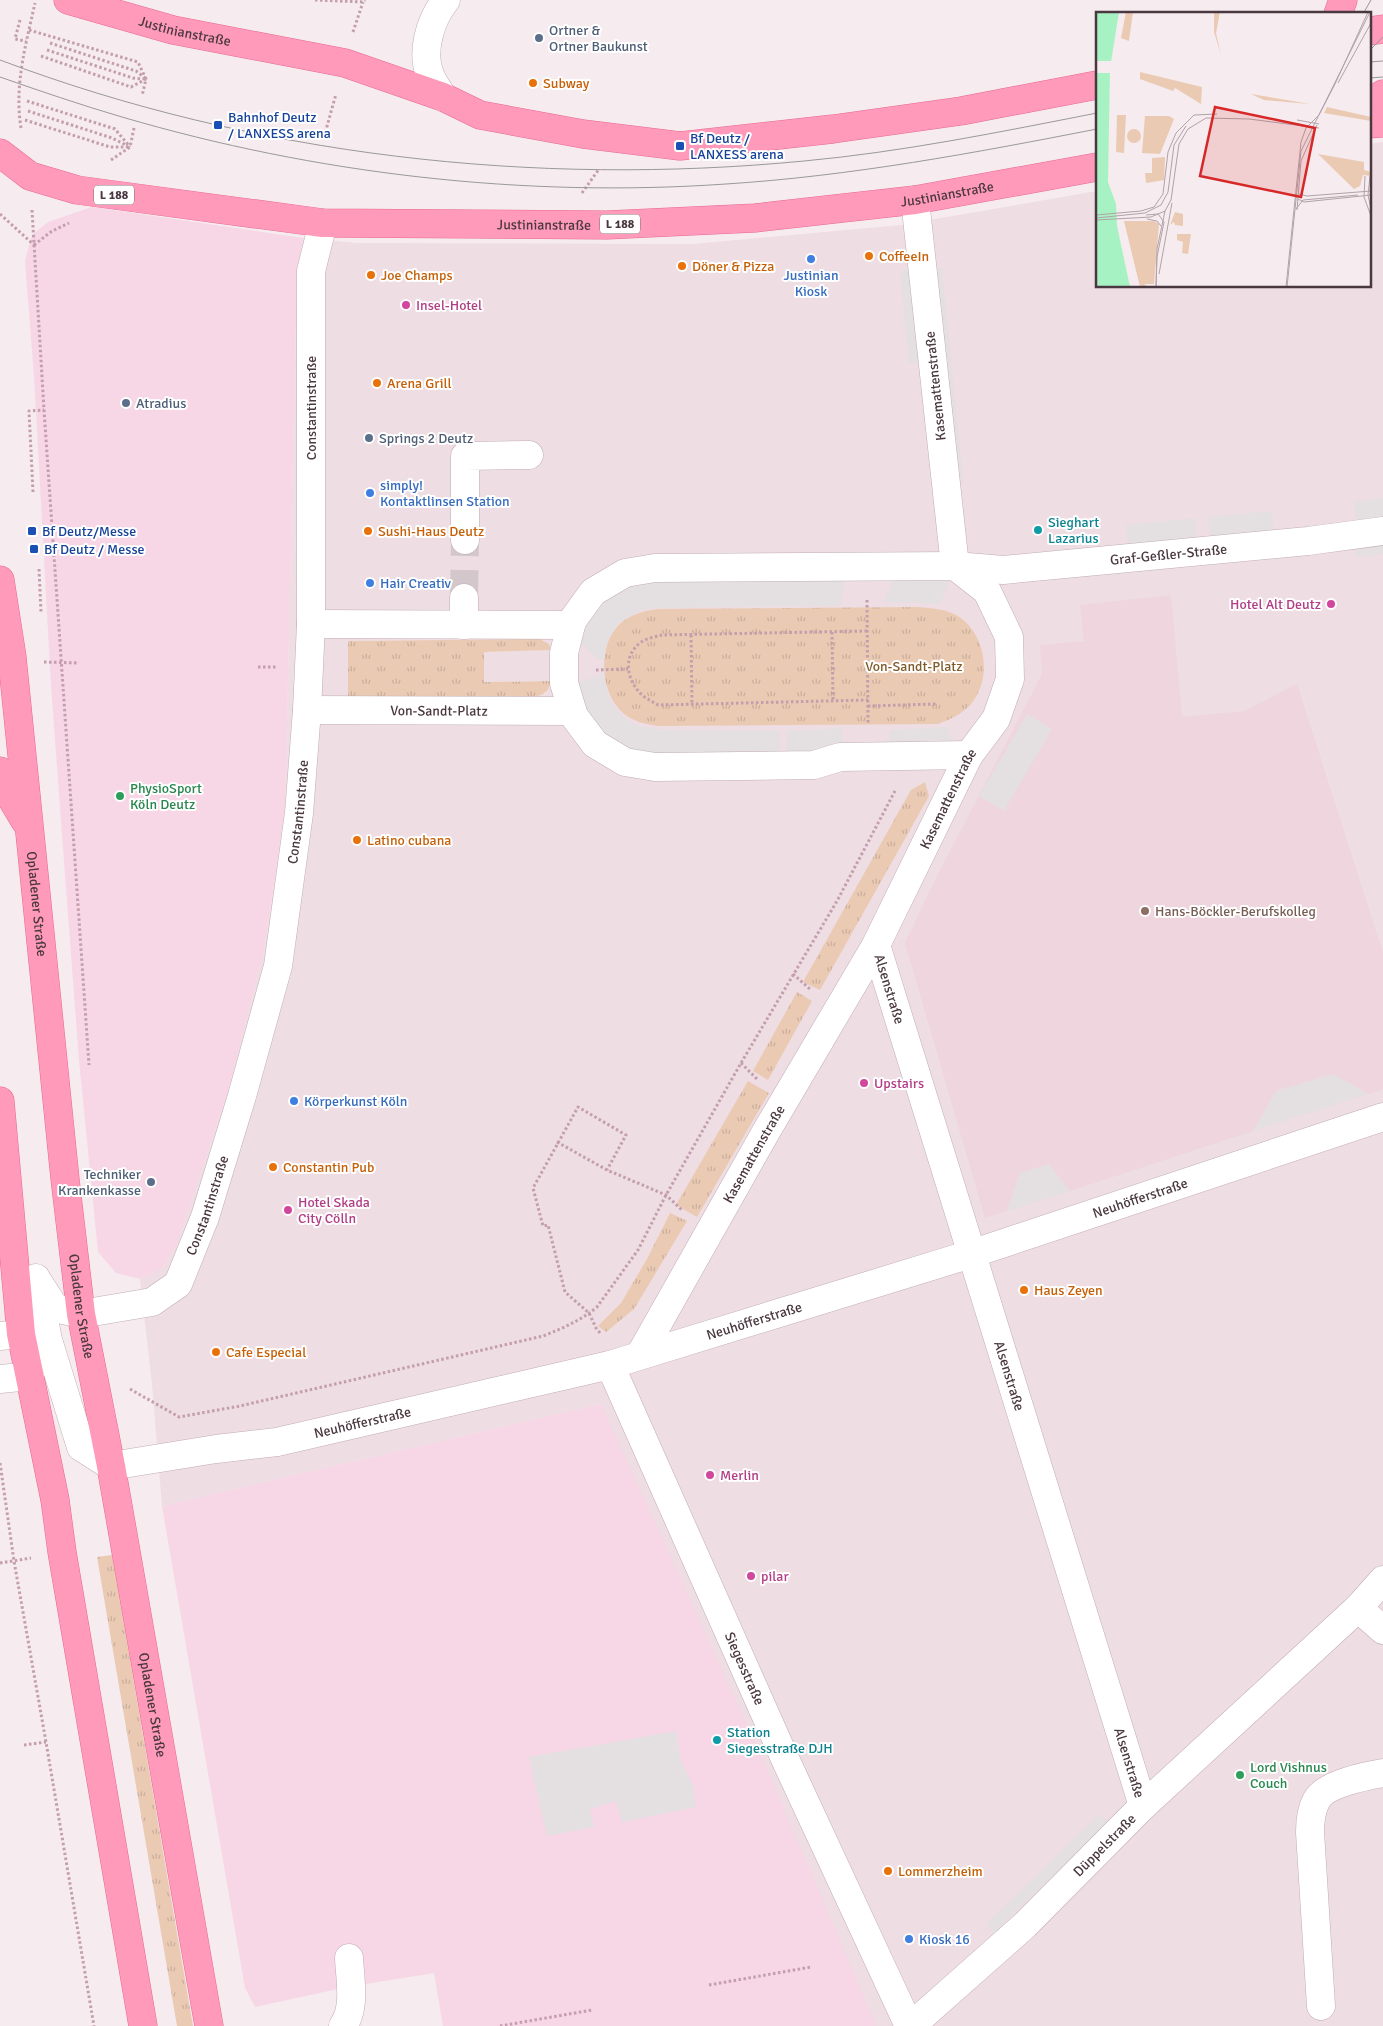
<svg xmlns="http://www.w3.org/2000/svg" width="1383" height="2026" font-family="Signika,sans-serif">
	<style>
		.residential { fill: #eedde3; fill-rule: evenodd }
		.commercial { fill: #f7d6e5 }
		.education { fill: #efd5dd }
		.grass { fill: url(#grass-tufts) }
		.parking { fill: #e4dfe1 }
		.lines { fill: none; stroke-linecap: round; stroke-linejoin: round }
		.minor-tunnel { stroke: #d4c7cb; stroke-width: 28; stroke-dasharray: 28 14; stroke-linecap: butt }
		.minor-casing { stroke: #c2adb5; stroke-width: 29 }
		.major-casing { stroke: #e76893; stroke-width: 29 }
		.path { stroke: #c49ead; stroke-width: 3; stroke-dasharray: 2.5 2.5; stroke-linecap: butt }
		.minor { stroke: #fff; stroke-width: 28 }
		.major { stroke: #ff9abb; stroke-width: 28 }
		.tram { stroke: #999; stroke-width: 1 }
		.service-dot { fill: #5c6f8a; stroke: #fff; stroke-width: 2 }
		.food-dot { fill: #e8710a; stroke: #fff; stroke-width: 2 }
		.transit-dot { fill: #1a4fb4; stroke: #fff; stroke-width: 2 }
		.shop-dot { fill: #3f7fe0; stroke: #fff; stroke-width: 2 }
		.hotel-dot { fill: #d1479c; stroke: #fff; stroke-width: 2 }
		.culture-dot { fill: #0f9aa8; stroke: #fff; stroke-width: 2 }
		.leisure-dot { fill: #2e9e5b; stroke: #fff; stroke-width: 2 }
		.education-dot { fill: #8d6e63; stroke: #fff; stroke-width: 2 }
		.labels { text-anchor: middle; stroke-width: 4; stroke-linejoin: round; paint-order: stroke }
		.shield { fill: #fff; stroke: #807479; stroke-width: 1 }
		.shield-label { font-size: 12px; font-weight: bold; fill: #4a3840 }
		.street-label { font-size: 14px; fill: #4a3840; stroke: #fff }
		.service-label { font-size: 14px; fill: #4e5e75; stroke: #fff; text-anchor: start }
		.food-label { font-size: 14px; fill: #c56008; stroke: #fff; text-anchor: start }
		.transit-label { font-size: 14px; fill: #164399; stroke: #fff; text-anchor: start }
		.shop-label { font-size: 14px; fill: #366cbe; stroke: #fff; text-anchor: start }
		.hotel-label { font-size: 14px; fill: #b23c85; stroke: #fff; text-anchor: start }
		.culture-label { font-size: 14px; fill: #0d838f; stroke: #fff; text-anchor: start }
		.park-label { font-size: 14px; fill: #7e5b29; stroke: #fff }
		.leisure-label { font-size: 14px; fill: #27864d; stroke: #fff; text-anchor: start }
		.education-label { font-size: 14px; fill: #785e54; stroke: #fff; text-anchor: start }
		.inset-road { fill: none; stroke: #b1a3a8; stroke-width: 1 }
		.view { fill: #d62828; fill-opacity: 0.15; stroke: #d62828; stroke-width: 2.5 }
		.inset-edge { fill: none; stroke: #4a3840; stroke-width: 2.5 }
	</style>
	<defs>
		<pattern id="grass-tufts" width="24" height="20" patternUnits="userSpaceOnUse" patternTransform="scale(1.25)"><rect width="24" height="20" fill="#eacab3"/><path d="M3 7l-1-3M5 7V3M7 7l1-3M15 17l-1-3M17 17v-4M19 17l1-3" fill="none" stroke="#caae9b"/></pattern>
	</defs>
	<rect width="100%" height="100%" fill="#f6ebee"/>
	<path class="residential" d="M1383,142v1884h-509l-273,-622 -439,102 -10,-122 -12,-105 23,-11 14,-24 52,-156 35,-138 21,-140 12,-536 6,-36 54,5 336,1 208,-19 196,-34v95h272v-142zM540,639l5,2 5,9 -66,2v30l67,-1 -2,8 -4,5 -197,1 1,-54z"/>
	<g class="commercial">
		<path d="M92,207l211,31 -6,36 -12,536 -21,140 -35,138 -52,156 -14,24 -23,11 -24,-6 -18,-21 -19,-192 -18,-239 -10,-136 -17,-309 -9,-115 7,-26 16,-13z"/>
		<path d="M601,1404l166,365 109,257h-433l-9,-53 -87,14 -92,20 -10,-19 -83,-482z"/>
	</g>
	<path class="education" d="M1171,595l11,122 62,-6 53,-27 86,269v136l-15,5 -35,-20 -57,17 -23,40 -183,60 -21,-26 -29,8 -13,38 -22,7 -80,-275 31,-65 106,-204 -2,-29 44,-4 -4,-36z"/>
	<g class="grass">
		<path d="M918,607c12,1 27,2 38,8 30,17 37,63 15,89 -9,10 -20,15 -33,20l-279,2c-13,-2 -26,-4 -36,-13 -24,-20 -26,-71 -1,-91 12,-9 23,-11 36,-13z"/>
		<path d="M540,639l9,5 2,6 -67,2v30l67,-1c-2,9 -4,12 -13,15h-190v-55z"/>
		<path d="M925,782l4,14 -109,194 -17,-8 108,-192z"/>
		<path d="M797,992l15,9 -44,79 -15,-9z"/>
		<path d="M748,1081l21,12 -72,124 -21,-12z"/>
		<path d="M670,1213l17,8 -53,88 -28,23 -8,-6 23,-23 26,-44z"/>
		<path d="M112,1555l81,471h-16l-80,-469z"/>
	</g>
	<g class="parking">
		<path d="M942,268l21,214 -10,1 -21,-214z"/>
		<path d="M910,270l10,92 -11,1 -9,-92z"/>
		<path d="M1383,498v24l-26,3 -3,-23z"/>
		<path d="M1272,511l2,24 -63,6 -3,-24z"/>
		<path d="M1195,518l2,24 -69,7 -2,-24z"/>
		<path d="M1383,544v10l-27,3 -1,-10z"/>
		<path d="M845,577l-4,29 -185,2 -15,2 -21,12 -4,6 -8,11 -4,21 -8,-2 -17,-17 7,-18 15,-20 22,-14 22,-7z"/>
		<path d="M891,577l49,2 9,4 -9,21 -57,-2 10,-20z"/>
		<path d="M603,674l5,21 5,10 14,15 11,6 28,4 113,1 1,24 -140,-1 -22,-10 -17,-13 -12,-16 -11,-32z"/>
		<path d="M1027,714l25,15 -48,82 -25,-15z"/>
		<path d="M947,727l5,15 -63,5 1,-17z"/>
		<path d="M842,728v20l-56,7 1,-24z"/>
		<path d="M1333,1074l35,20 -115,37 23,-40z"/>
		<path d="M1049,1164l21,27 -63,20 13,-38z"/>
		<path d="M676,1731l5,30 12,25 3,21 -74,15 -6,-21 -26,8 4,18 -47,9 -18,-79z"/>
		<path d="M1100,1814l8,9 -114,110 -8,-9z"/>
	</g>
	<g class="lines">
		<path class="minor-tunnel" d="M464,598l1,-58"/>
		<defs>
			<g id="minor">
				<path d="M443,97c-4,-6 -9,-13 -12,-20 -11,-24 -1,-57 15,-77"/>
				<path d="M465,540v-84l64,-1"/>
				<path d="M464,598v27"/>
				<path d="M311,624l260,1"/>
				<path id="s1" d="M307,710l265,1"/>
				<path id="s2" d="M969,755l-129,2 -26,8 -159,2 -30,-5 -30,-18 -21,-28 -10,-33v-30l8,-32 21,-29 32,-19 30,-5 300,-2 48,4 305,-29 75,-10"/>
				<path id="s3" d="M876,945l267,861"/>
				<path id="s4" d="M36,1278l12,62 33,107 30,19 105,-17 61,-7 333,-77 361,-111 412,-137"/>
				<path id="s5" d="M39,1283l16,25 26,6 71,-12 26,-18 27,-67 37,-121 36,-130 21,-153 8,-103 4,-86v-353l12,-48"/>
				<path d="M0,1336l21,-2"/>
				<path id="s6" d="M640,1355l127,-225 109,-185 93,-190 27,-36 14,-40 -1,-42 -22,-46 -32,-25 -40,-366"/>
				<path id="s7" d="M610,1365l176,396 123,265"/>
				<path d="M0,1379l30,-3"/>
				<path d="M1358,1608l25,22"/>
				<path d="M1321,2006l-11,-174c0,-11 1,-21 6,-31 8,-17 49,-25 67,-28"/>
				<path d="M343,2026c13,-18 7,-47 6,-68"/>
				<path id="s8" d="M911,2026l114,-101 118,-119 215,-198 25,-28"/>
			</g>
			<g id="major">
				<path id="s9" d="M68,0l105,30 172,33 98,34 37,18 103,19 97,12 153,-17 128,-18 136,-26"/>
				<path d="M1338,14l5,-14"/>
				<path d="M1369,31l14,-2"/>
				<path d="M1369,103l14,-9"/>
				<path d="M1369,124l14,-1"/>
				<path id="s10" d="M0,153l30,23 47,14 246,33 284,2 148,-7 160,-18 182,-33"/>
				<path id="s11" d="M0,580l12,77 53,522 16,135 30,152 98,560"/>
				<path d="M0,771l2,11 23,39"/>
				<path d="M0,1101l21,233 34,166 7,52 81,474"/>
			</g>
		</defs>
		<use href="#minor" class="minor-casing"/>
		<use href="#major" class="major-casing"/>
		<g class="path">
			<path d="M315,0l48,2 2,-2"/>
			<path d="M20,20l-5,19 11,2"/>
			<path d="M29,30l109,32 8,17 -4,17"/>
			<path d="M353,32l10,-30"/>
			<path d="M50,43l86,28 9,7"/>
			<path d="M47,50l86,28 11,1"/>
			<path d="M41,56l90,31 15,-8"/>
			<path d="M27,101l88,28 15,18"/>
			<path d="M28,111l84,27 16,8"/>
			<path d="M25,120l85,27h20"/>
			<path d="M21,128c-7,-43 5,-84 14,-125"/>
			<path d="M324,137l12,-43"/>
			<path d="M111,160l19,-13 4,-19"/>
			<path d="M582,193l17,-24"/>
			<path d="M32,210l12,200 45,655"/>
			<path d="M0,214l34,31"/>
			<path d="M34,245l18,-14 17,-8"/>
			<path d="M33,492l-4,-81 15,-1"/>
			<path d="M39,569l2,43"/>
			<path d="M867,600l1,123"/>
			<path d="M867,631l-205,4c-7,2 -16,3 -22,8 -18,14 -13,37 1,51 5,5 11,7 17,11l210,-5"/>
			<path d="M832,632l1,69"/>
			<path d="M691,635l1,69"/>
			<path d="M44,662l35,1"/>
			<path d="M258,667h18"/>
			<path d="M596,670l32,-1"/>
			<path d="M868,706l69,-2"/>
			<path d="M793,974l18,16"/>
			<path d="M741,1063l17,17"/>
			<path d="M557,1142l50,28 59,25 17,16"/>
			<path d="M600,1333l-4,-5 -7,-15 -24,-21 -17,-67 -5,1 -10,-38 45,-81 48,28 -19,35"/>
			<path d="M130,1389l49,28 61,-11 303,-70c20,-8 37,-15 54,-29l41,-57 28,-55 75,-132 96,-162 59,-112"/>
			<path d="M0,1463l14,98 32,181 48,284"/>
			<path d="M0,1563l31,-5"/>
			<path d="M24,1745l22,-3"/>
			<path d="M709,1985l102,-18"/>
			<path d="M500,2026l92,-16"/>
		</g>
		<use href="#minor" class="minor"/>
		<use href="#major" class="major"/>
		<g class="tram">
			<path d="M1363,14l8,-14"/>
			<path d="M1369,51l14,-14"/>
			<path d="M0,60c254,96 535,127 804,101 98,-9 196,-29 293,-48"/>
			<path d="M1369,62l14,-1"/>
			<path d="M0,77c40,14 81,28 122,40 194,57 402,81 604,67 125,-8 248,-31 371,-55"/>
			<path d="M1369,78l14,-1"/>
		</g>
	</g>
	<g class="service-dot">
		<circle cx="539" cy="38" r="5"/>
		<circle cx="126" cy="403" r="5"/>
		<circle cx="369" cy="438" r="5"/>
		<circle cx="151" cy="1182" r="5"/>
	</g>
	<g class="food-dot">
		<circle cx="533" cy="83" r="5"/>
		<circle cx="869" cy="256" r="5"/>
		<circle cx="682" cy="266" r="5"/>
		<circle cx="371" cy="275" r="5"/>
		<circle cx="377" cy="383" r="5"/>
		<circle cx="368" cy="531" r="5"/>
		<circle cx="357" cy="840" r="5"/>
		<circle cx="273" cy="1167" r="5"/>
		<circle cx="1024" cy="1290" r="5"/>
		<circle cx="216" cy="1352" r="5"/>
		<circle cx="888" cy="1871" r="5"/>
	</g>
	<g class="transit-dot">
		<rect x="213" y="120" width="10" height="10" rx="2.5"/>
		<rect x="675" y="141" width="10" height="10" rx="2.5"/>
		<rect x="27" y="526" width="10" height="10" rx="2.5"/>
		<rect x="29" y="544" width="10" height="10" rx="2.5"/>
	</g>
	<g class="shop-dot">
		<circle cx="811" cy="259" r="5"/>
		<circle cx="370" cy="493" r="5"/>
		<circle cx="370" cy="583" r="5"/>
		<circle cx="294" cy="1101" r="5"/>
		<circle cx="909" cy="1939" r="5"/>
	</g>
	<g class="hotel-dot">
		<circle cx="406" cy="305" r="5"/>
		<circle cx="1331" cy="604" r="5"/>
		<circle cx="864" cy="1083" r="5"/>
		<circle cx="288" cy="1210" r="5"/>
		<circle cx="710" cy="1475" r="5"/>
		<circle cx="751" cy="1576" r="5"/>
	</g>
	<g class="culture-dot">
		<circle cx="1038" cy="530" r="5"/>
		<circle cx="717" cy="1740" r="5"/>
	</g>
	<g class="leisure-dot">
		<circle cx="120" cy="796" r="5"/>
		<circle cx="1240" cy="1775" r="5"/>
	</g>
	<circle class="education-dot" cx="1145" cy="911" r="5"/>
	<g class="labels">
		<g class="shield">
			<rect x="94" y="185.5" width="40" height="19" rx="4"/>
			<rect x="600" y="214.5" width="40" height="19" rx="4"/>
		</g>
		<g class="shield-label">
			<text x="114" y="199">L 188</text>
			<text x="620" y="228">L 188</text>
		</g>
		<g class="street-label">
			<text dy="5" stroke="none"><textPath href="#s9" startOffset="121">Justinianstraße</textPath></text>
			<text dy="5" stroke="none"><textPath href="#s10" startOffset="961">Justinianstraße</textPath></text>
			<text dy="5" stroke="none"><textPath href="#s10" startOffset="556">Justinianstraße</textPath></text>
			<text transform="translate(935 386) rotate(-96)" y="5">Kasemattenstraße</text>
			<text transform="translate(311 408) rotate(-90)" y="5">Constantinstraße</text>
			<text dy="5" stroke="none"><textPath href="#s2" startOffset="1131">Graf-Geßler-Straße</textPath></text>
			<text dy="5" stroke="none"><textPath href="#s1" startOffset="132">Von-Sandt-Platz</textPath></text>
			<text dy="5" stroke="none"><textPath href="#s6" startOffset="636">Kasemattenstraße</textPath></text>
			<text dy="5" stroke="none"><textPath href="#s5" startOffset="649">Constantinstraße</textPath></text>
			<text dy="5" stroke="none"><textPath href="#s11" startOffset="326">Opladener Straße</textPath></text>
			<text dy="5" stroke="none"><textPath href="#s3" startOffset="46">Alsenstraße</textPath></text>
			<text dy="5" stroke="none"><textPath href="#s6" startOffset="231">Kasemattenstraße</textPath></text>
			<text dy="5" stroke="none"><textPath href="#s4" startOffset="1276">Neuhöfferstraße</textPath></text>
			<text dy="5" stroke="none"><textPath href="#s5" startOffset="244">Constantinstraße</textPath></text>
			<text dy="5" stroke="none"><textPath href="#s11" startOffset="731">Opladener Straße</textPath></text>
			<text dy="5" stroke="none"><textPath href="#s4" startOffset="871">Neuhöfferstraße</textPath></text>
			<text dy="5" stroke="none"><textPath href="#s3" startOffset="451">Alsenstraße</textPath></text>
			<text dy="5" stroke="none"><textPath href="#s4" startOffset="466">Neuhöfferstraße</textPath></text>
			<text dy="5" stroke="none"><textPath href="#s7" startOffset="332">Siegesstraße</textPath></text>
			<text dy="5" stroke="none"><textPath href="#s11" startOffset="1136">Opladener Straße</textPath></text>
			<text dy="5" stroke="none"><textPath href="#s3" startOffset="856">Alsenstraße</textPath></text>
			<text dy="5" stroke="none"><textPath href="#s8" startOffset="265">Düppelstraße</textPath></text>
		</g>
		<g class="service-label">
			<text x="549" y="35">Ortner &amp;<tspan x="549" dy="16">Ortner Baukunst</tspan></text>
			<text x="136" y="408">Atradius</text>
			<text x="379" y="443">Springs 2 Deutz</text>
			<text x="141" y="1179" text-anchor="end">Techniker<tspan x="141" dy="16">Krankenkasse</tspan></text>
		</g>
		<g class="food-label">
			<text x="543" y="88">Subway</text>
			<text x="879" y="261">CoffeeIn</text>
			<text x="692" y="271">Döner &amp; Pizza</text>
			<text x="381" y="280">Joe Champs</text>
			<text x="387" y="388">Arena Grill</text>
			<text x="378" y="536">Sushi-Haus Deutz</text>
			<text x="367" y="845">Latino cubana</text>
			<text x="283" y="1172">Constantin Pub</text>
			<text x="1034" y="1295">Haus Zeyen</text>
			<text x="226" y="1357">Cafe Especial</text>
			<text x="898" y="1876">Lommerzheim</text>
		</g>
		<g class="transit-label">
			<text x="228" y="122">Bahnhof Deutz<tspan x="228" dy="16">/ LANXESS arena</tspan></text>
			<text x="690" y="143">Bf Deutz /<tspan x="690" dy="16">LANXESS arena</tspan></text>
			<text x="42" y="536">Bf Deutz/Messe</text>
			<text x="44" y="554">Bf Deutz / Messe</text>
		</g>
		<g class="shop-label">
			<text x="811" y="280" text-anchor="middle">Justinian<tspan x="811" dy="16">Kiosk</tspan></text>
			<text x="380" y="490">simply!<tspan x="380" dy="16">Kontaktlinsen Station</tspan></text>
			<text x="380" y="588">Hair Creativ</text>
			<text x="304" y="1106">Körperkunst Köln</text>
			<text x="919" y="1944">Kiosk 16</text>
		</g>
		<g class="hotel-label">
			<text x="416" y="310">Insel-Hotel</text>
			<text x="1321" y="609" text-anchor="end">Hotel Alt Deutz</text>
			<text x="874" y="1088">Upstairs</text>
			<text x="298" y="1207">Hotel Skada<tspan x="298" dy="16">City Cölln</tspan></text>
			<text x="720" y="1480">Merlin</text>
			<text x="761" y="1581">pilar</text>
		</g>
		<g class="culture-label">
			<text x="1048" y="527">Sieghart<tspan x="1048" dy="16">Lazarius</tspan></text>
			<text x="727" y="1737">Station<tspan x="727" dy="16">Siegesstraße DJH</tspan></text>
		</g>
		<g class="park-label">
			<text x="914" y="671">Von-Sandt-Platz</text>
		</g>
		<g class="leisure-label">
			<text x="130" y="793">PhysioSport<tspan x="130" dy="16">Köln Deutz</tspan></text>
			<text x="1250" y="1772">Lord Vishnus<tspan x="1250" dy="16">Couch</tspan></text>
		</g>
		<g class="education-label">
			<text x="1155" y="916">Hans-Böckler-Berufskolleg</text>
		</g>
	</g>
	<g transform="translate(1096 12)">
		<rect width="275" height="275" fill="#f6ebee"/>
		<path d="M30,0h7l-4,29 -8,-3zM118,0h6l-4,21 5,22 -7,-23zM44,60l62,15 -1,17 -26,-16 -2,3 -33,-12zM155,82l53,9 5,1 -45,-4zM231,95l44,10v4l-47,-8zM21,103h9l-2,38 -8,-1zM49,104h24l5,3 -14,35 -18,-1zM31 124a7 7 0 1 1 14 0a7 7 0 1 1-14 0ZM222,142l46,8v8l7,2v4l-8,-1 -3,11 -6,3zM69,145l-1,23 -18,3 -1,-10h7v-15zM79,200l8,2v12l-8,-1 -1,-3 -4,3zM28,209h30l5,3 -5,60h-10l5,3h-9zM81,222h14l-3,20 -6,-1 1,-11 -6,-2z" fill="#eacab3"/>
		<path d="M0,0h23l-9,56 -2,114 8,22 1,22 13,61h-34z" fill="#a7f2c3"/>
		<path d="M0,49h18l-2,12h-16z" fill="#f6ebee"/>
		<path class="inset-road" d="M242,71l33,-60M201,108l22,4M269,164l-1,21 7,19M274,164l-2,19 3,14M203,182l8,2 64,-5M202,187l6,3 67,-7M200,197l7,-9 55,-5M201,198l4,-49 16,-36M0,203l45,-4 13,-4 9,-13 5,-42 8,-19 18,-18 23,-1M50,203l12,-1 6,8 -7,35 -1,30M0,206l49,-5 16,-8 7,-13 6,-47 12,-19M51,207l10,2 4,5M0,208l55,-3 14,-6 6,-11 8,-56 9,-15 18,-11 43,1 70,9M63,262l13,-71M60,275l1,-38 8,-38M190,275l15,-145 5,-14 13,-13 16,-31 33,-72M191,275l14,-136 69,-139"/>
		<path class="view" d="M119,95l100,21 -14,69 -101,-21z"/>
		<rect width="275" height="275" class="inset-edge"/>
	</g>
</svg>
